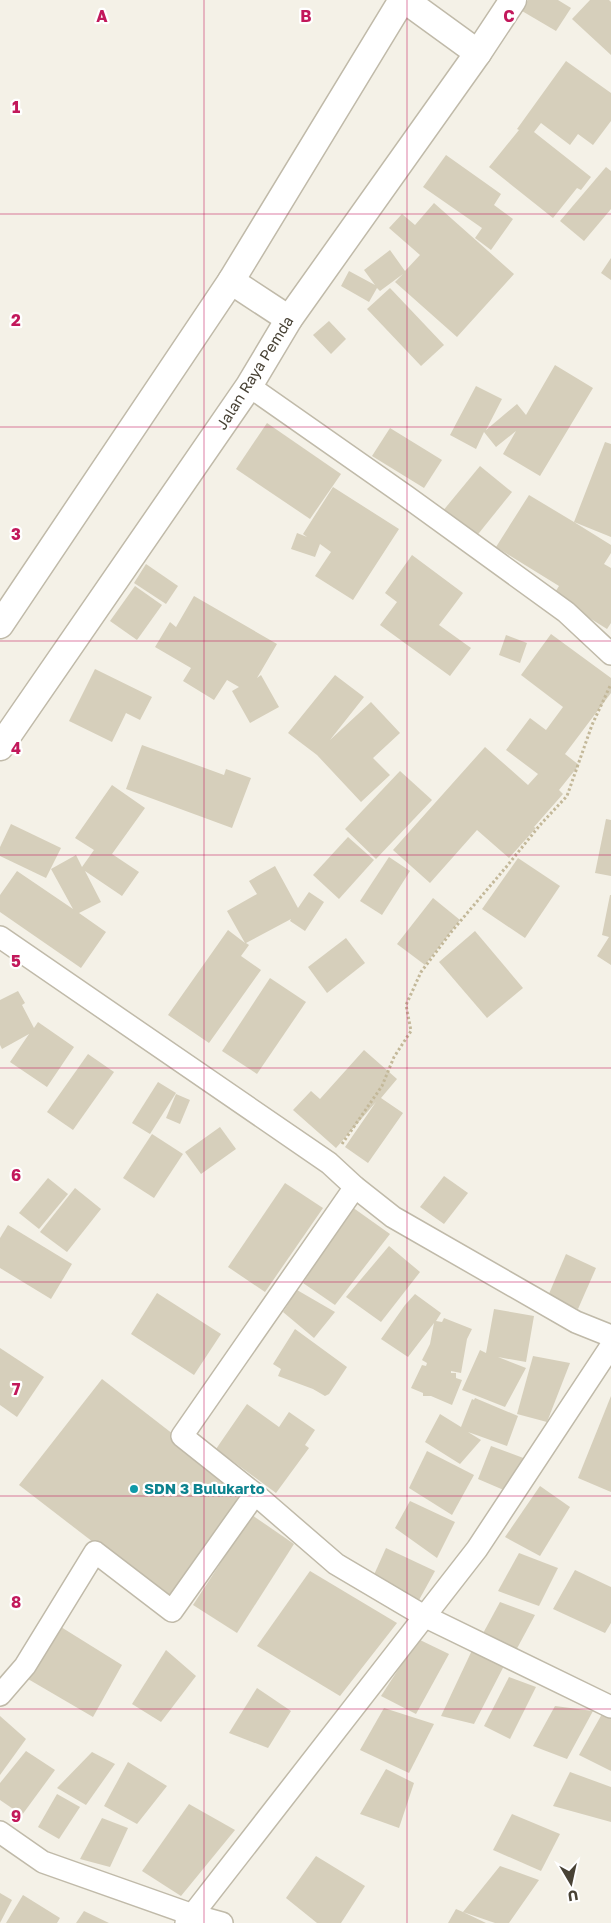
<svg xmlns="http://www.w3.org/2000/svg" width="611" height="1923" font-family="'Golos Text',sans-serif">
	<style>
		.building { fill: #d6cfbb }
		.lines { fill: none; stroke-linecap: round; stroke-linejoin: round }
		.minor-casing { stroke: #c0baa9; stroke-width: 24 }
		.tertiary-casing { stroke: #c0baa9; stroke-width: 29 }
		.path { stroke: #c3b899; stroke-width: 3; stroke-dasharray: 2.5 2.5; stroke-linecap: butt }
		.minor { stroke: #fff; stroke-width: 21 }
		.tertiary { stroke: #fff; stroke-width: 26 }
		.grid { fill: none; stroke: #c2185b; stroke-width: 1; stroke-opacity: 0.55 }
		.culture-dot { fill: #0f9aa8; stroke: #fff; stroke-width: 2 }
		.labels { text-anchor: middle; stroke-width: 4.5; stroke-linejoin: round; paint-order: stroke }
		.street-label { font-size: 15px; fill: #484235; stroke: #fff }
		.culture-label { font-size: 15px; font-weight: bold; fill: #0d838f; stroke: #fff; text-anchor: start }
		.grid-label { font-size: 16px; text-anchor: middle; font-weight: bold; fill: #c2185b; stroke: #fff; stroke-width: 4.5; stroke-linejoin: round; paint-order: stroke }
	</style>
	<rect width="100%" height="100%" fill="#f4f1e7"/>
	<g class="building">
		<path d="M528,0h30l13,8 -15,23 -34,-20z"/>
		<path d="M590,0h19l2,2v53l-39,-36z"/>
		<path d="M566,61l45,32v28l-18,24 -15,-11 -8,11 -29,-22 -7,9 57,45 -10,13 -4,-2 -24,30 -64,-51 30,-37 -2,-1z"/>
		<path d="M446,155l55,39 -7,11 19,14 -22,31 -16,-12 7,-10 -59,-41z"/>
		<path d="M606,167l5,4v38l-27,32 -24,-20z"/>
		<path d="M434,203l80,71 -57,63 -62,-55 8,-8 -23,17 -3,-3 -8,14 -28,-16 8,-15 26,14 -11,-15 26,-20 15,21 15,-16 -31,-27 13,-14 13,11z"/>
		<path d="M611,258v22l-10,-7z"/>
		<path d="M390,288l54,57 -23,21 -54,-57z"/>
		<path d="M329,321l17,18 -15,15 -18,-19z"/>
		<path d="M555,365l38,23 -53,88 -37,-22 13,-23 -20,16 -12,-15 -8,17 -26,-14 26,-49 26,13 -16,31 31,-26 9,11z"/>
		<path d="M267,423l74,51 -31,45 -74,-50z"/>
		<path d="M390,428l52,32 -18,28 -52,-32z"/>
		<path d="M605,442l6,2v93l-37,-15 37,23v8l-7,11 7,4v55l-4,6 -32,-20 -25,-9 9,-14 -63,-39 33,-52 45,27z"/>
		<path d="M480,466l32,26 -37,46 -33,-26z"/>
		<path d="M333,487l66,42 -46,71 -38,-24 16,-24 -11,-8 -5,13 -24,-8 6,-16 10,4 -4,-3z"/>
		<path d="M412,555l51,38 -24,32 32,23 -21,28 -70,-51 17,-23 -12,-9z"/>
		<path d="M146,564l32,22 -12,18 -32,-21z"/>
		<path d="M135,586l27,19 -25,35 -27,-19z"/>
		<path d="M194,596l83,48 -20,34 4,-3 18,32 -29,16 -18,-32 7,-4 -12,-7 -13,20 -31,-19 8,-13 -36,-21 15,-25 6,5z"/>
		<path d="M551,634l60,44v15l-46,61 14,11 -20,25 4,4 -29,33 2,1 -27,30 -32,-28 -47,53 -37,-33 92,-103 43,38 10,-11 -32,-24 24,-32 16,12 17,-23 -42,-32z"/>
		<path d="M506,635l21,8 -7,20 -21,-8z"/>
		<path d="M95,669l57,28 -12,23 -14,-7 -14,29 -43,-21z"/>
		<path d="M335,675l29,22 -34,43 41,-38 29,31 -27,25 17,17 -29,27 -44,-47 -29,-22z"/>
		<path d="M142,745l82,30 2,-6 25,9 -19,50 -106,-39z"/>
		<path d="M400,771l32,29 -56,59 -31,-30z"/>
		<path d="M112,785l33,23 -33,46 27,18 -17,24 -37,-25 16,31 -22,11 27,19 -25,36 -81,-56v-17l17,-24 56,38 -22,-40 25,-14 6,12 12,-17 -19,-12z"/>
		<path d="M606,819l5,1v56l-16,-3z"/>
		<path d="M11,824l50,24 -15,30 -46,-22v-9z"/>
		<path d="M348,837l26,23 -35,39 -26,-24z"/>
		<path d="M389,857l21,14 -28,44 -22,-14z"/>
		<path d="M518,858l42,28 -35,52 -43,-29z"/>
		<path d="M275,866l23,42 11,-16 15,10 -19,29 -15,-10 1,-2 -45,24 3,2 -8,11 20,14 -52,73 -41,-28 60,-85 17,13 -18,-32 30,-17 -8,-13z"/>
		<path d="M610,895h1v70l-14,-9 12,-19 -7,-2z"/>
		<path d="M433,898l27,22 -35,45 -28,-21z"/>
		<path d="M475,931l48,57 -36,30 -48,-56z"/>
		<path d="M346,938l19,25 -38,30 -19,-26z"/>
		<path d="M270,978l36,24 -49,72 -35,-23z"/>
		<path d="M18,991l7,12 -3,2 12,23 4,-6 36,25 -27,40 -37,-25 19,-28 -27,15 -2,-4v-45z"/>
		<path d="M364,1050l33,29 -16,19 22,15 -35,50 -23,-16 31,-45 -40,46 -43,-38 18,-19 9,8z"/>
		<path d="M88,1054l26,18 -41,58 -26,-18z"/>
		<path d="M158,1082l18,11 -26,41 -18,-11z"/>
		<path d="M176,1094l14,6 -10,24 -14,-6z"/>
		<path d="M220,1127l16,22 -35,25 -16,-22z"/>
		<path d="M152,1134l31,20 -29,44 -31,-20z"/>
		<path d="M444,1176l24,17 -24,31 -24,-17z"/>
		<path d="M48,1178l20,16 -29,35 -20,-16z"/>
		<path d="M285,1183l38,25 -58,84 -37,-25z"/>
		<path d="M75,1188l26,21 -34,43 -27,-20z"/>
		<path d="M352,1207l38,27 -55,71 -32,-22z"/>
		<path d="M8,1225l64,39 -21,35 -51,-31v-30z"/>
		<path d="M389,1246l31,26 -39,50 -35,-25z"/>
		<path d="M566,1254l30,14 -18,41 -30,-13z"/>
		<path d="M297,1290l38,22 -21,26 -31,-26z"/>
		<path d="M157,1293l64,41 -27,41 -63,-41z"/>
		<path d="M415,1294l26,19 -5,8 6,1 2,-4 28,11 -5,10 -6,34 -10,-2v2h5v5l6,2 -10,25 -21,-9h-8v-3l-12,-5 11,-23 4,1 1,-3 -5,-3 8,-16 4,-21 -26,34 -27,-18 24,-34z"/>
		<path d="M494,1309l40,7 -8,46 -28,-5 28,11 -21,39 -43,-17 18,-40 6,3z"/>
		<path d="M295,1329l52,38 -18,27 -4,2 -12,-7 -35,-13 3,-7 -8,-5z"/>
		<path d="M0,1348l44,29 -27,40 -17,-12z"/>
		<path d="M533,1356l37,7 -23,59 -30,-8z"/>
		<path d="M102,1379l147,114 -82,106 -148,-114z"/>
		<path d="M611,1396v96l-33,-14z"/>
		<path d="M475,1398l43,18 -11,30 -39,-14 13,8 -21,24 -35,-22 15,-28 21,13 11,-28 2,1z"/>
		<path d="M247,1404l32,23 10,-15 26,18 -10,15 4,3 -33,45 -60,-44z"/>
		<path d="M491,1446l35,13 -20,32 -28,-12z"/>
		<path d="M427,1451l47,24 -22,40 -43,-27z"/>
		<path d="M540,1486l30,21 -30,49 -35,-19z"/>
		<path d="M410,1501l45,21 -18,36 -42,-30z"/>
		<path d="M252,1515l42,29 -57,89 -44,-28z"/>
		<path d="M386,1548l49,23 -16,29 -46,-23z"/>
		<path d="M519,1553l39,15 -19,38 -41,-15z"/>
		<path d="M575,1570l36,17v36l-6,10 -52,-24z"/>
		<path d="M310,1571l87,52 -57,73 -83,-50z"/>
		<path d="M500,1602l35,13 -21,39 -33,-17z"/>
		<path d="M61,1627l61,38 -29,52 -65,-38z"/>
		<path d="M418,1639l31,15 -33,60 -35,-18z"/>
		<path d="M475,1644l32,16 -33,64 -33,-8z"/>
		<path d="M166,1650l30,26 -35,46 -29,-18z"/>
		<path d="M509,1677l27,10 -26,52 -26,-13z"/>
		<path d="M257,1688l34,23 -23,37 -39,-15z"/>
		<path d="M555,1706l38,5 -26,48 -34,-13z"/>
		<path d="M384,1708l50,16 -25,49 -49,-23z"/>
		<path d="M602,1714l9,4v53l-32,-16z"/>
		<path d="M0,1716l26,23 -26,36z"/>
		<path d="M26,1751l29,19 -33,45 -22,-15v-17z"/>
		<path d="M92,1752l23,12 -29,41 -29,-17z"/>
		<path d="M128,1762l39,24 -30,38 -33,-18z"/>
		<path d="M386,1769l28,14 -15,45 -39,-14z"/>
		<path d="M570,1772l41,15v35l-58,-16z"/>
		<path d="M57,1794l23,13 -21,32 -21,-12z"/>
		<path d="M189,1804l46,26 -54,66 -39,-25z"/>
		<path d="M512,1814l48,20 -19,37 -48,-21z"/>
		<path d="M102,1818l26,10 -18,39 -30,-8z"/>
		<path d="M316,1856l49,30 -24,37h-24l-31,-25z"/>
		<path d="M500,1866l39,14 -30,43h-14l-32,-11 23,11h-38l8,-14 7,3z"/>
		<path d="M0,1893l12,7 -12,23z"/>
		<path d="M23,1895l37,23 -3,5h-51z"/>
		<path d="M84,1911l25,12h-33z"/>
	</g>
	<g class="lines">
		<defs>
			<g id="minor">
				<path d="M249,386l157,110 160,116 45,42"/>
				<path d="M0,937l329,226 26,24 38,30 183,105 35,14"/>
				<path d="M355,1187l-173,249 73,58 81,70 88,52 187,91"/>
				<path d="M0,1695l25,-29 70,-114 77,59 83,-117"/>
				<path d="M0,1832l43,30 150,53 29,8"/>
				<path d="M186,1923l291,-374 134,-203"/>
			</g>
			<g id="tertiary">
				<path d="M405,0l73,53"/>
				<path d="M231,281l58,38"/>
				<path d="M0,625l231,-344 171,-281"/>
				<path d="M0,747l249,-361 40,-67 189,-266 35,-53"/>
			</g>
		</defs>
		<use href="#minor" class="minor-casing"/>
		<use href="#tertiary" class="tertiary-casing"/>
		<path class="path" d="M342,1144l40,-58 12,-29 17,-26 -5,-26 15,-33 31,-41 55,-65 33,-41 27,-29 25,-71 19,-41"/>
		<use href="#minor" class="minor"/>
		<use href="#tertiary" class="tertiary"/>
	</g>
	<path class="grid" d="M204,0v1923M407,0v1923M0,214h611M0,427h611M0,641h611M0,855h611M0,1068h611M0,1282h611M0,1496h611M0,1709h611"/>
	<circle class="culture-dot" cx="134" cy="1489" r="5"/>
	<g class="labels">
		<g class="street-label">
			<text transform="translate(255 373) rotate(-58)" y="5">Jalan Raya Pemda</text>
		</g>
		<g class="culture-label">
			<text x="144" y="1494">SDN 3 Bulukarto</text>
		</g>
	</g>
	<g class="grid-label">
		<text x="102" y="22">A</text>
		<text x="306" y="22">B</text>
		<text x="509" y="22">C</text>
		<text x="16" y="113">1</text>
		<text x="16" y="326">2</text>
		<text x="16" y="540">3</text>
		<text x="16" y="754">4</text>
		<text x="16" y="967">5</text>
		<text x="16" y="1181">6</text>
		<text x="16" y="1395">7</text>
		<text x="16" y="1608">8</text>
		<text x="16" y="1822">9</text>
	</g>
	<g transform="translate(571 1883) rotate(171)" stroke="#ffffff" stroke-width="4" paint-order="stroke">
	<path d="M0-4L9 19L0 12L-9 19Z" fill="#484235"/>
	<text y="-8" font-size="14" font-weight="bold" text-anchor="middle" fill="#484235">U</text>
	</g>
</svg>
